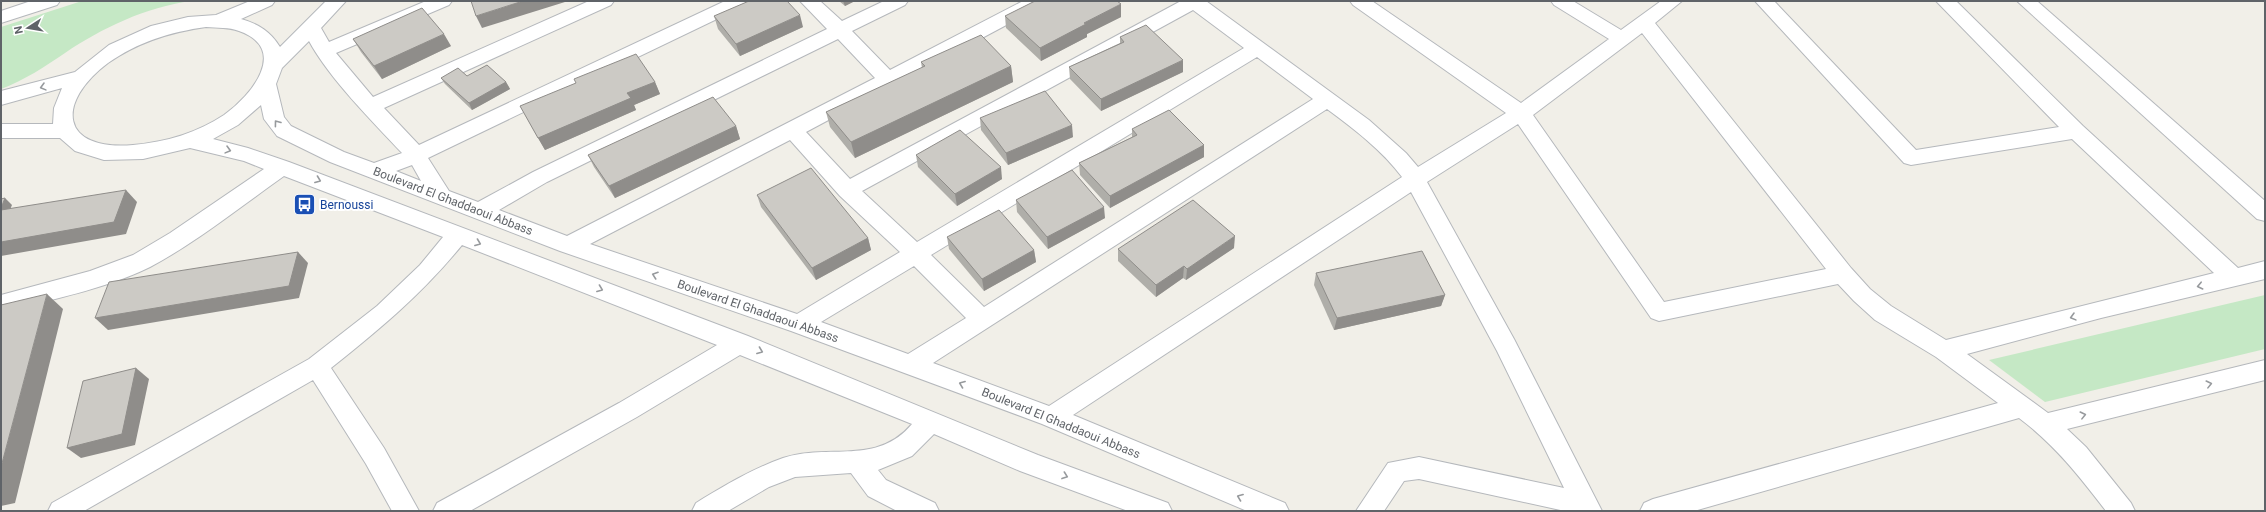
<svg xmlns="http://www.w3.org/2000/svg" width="2266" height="512" font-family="Roboto,sans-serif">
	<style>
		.green { fill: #c5e8c5 }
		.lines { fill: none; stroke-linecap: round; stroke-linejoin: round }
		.minor-casing { stroke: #b5b8bc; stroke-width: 2 }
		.minor { fill: #fff; fill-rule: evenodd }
		.wall { fill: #afaea9 }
		.shaded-wall { fill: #8f8d8a }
		.building { fill: #cccac5; stroke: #8f8d8a }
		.oneway { stroke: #979a9d }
		.labels { text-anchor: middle; stroke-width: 4; stroke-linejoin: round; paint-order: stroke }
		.street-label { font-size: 12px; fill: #5f6368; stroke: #fff }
		.transit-label { font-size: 12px; fill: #164399; stroke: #fff; text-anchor: start }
	</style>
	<rect width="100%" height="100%" fill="#f1efe8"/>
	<g class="green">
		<path d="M82,1h109c-45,6 -89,27 -126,52 -21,14 -40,27 -64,36v-62z"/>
		<path d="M2265,295v54l-220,53 -56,-42z"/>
	</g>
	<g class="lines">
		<defs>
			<g id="minor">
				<path d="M31,1h29l-3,4 -56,18v-12z"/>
				<path d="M250,1h25l-3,4 -31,14c18,5 30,13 39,28l46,-46h20l-25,27 8,14 97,-41h26l-3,4 -113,48 37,44 216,-96h25l-3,4 -227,103 35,37 306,-144h24l-3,4 -318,153 21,33 29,11 55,-30 294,-143 -27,-28h20l22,20 42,-20h24l-3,4 -53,26 38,39 133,-69h24l-3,4 -238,127 44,47 331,-178h25l163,119 37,33 12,14 88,-54 -153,-108 -3,-4h22l149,102 88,-64 -55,-34 -3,-4h22l48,29 40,-29h21l-27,22 196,245 19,21 21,17 55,34 268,-67 -142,-134 -161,26 -7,-2 -149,-162h19l142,149 143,-23 -123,-126h20l127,125 155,142 27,-7v18l-164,39 -134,36 81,59 217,-53v20l-198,49 19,18 45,56 4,8h-29c-26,-34 -52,-67 -87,-93l-325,93h-54l4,-8 9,-4 345,-96 -62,-46 -61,-37 -21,-19 -16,-17 -179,37 -8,-3 -133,-194 -91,58 87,157 88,172h-37l-146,-32 -15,2 -20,30h-28l32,-48 31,-6 145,31 -67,-137 -86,-159 -338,223 212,88 4,8h-42l-205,-87 -251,-93 -231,-80 -230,-89 -53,-26 -13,-17 -3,-14 -23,20 -25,14 35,9 41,14 459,174 290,119 130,48 4,8h-44l-108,-40 -86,-37 -22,22 -34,14 8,10 49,23 4,8h-42l-29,-15 -17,-23 -56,4 -26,10 -41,24h-36l4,-8c28,-17 56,-34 87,-45 46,-15 94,8 129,-34l-172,-69 -103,62 -167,94h-37l4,-8 182,-100 98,-58 -255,-100c-40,49 -82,84 -131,123l53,80 35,63h-27l-26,-47 -53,-84 -229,131h-36l4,-8 257,-144 68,-53 43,-41 23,-28 -159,-61c-44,31 -87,66 -134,91 -44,22 -102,33 -149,46v-18l89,-24 43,-16 37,-22 94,-64 -20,-8 -54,-13 -47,11 -39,1 -29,-9 -15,-13h-59v-14h52l1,-16 8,-20 -61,17v-14l74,-19 34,-27 42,-19 37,-9 28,-2zM1193,10l51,38 -327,194 -55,-51zM206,27c11,1 23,0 33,4 51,18 12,65 -15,84 -27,18 -58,27 -91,30 -74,6 -77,-43 -25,-82 30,-21 62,-31 98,-36zM1642,33l184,236 -162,33 -131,-187zM838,39l37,39 -308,158 -68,-26 48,-28zM309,41c20,37 63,80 93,112l-28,10 -30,-11 -53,-26 -7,-9 -8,-33 6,-16zM1257,57l56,42 -329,208 -53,-52zM1327,109c27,20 55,41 75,68l-353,229 -116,-43zM790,140l50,56 60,56 -103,62 -207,-70zM412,165l9,16 -25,-10zM914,266l52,52 -58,36 -87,-32z"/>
				<path d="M2017,1h20l228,200v20l-8,-2z"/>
			</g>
		</defs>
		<use href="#minor" class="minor-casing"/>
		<use href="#minor" class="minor"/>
	</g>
	<g class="wall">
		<path d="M839,1h16l-10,5z"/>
		<path d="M714,16l89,11 -63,29 -22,-27z"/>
		<path d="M1005,16l116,1 -34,17v3l-46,24 -35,-33z"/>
		<path d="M1120,37l63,35 -82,39 -31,-32 -1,-12 51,-24z"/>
		<path d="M353,39l98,7 -69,33 -21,-27z"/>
		<path d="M921,62l90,4 2,16 -158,76 -25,-31 -4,-15 96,-44z"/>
		<path d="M467,76l39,6 4,7 -38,21 -27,-26 -4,-6z"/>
		<path d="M655,82l5,12 -26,11 2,5 -91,40 -25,-44z"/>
		<path d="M980,118l93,19 -65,28 -27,-35z"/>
		<path d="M736,126l4,13 -125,59 -21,-31 -6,-12z"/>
		<path d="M1132,129l72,16v12l-94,51 -30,-33 -1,-12 53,-26z"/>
		<path d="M916,155l86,24 -45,27 -39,-39z"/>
		<path d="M757,195l111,43 3,12 -55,30 -55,-73z"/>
		<path d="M1016,200l89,18 -57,31 -31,-37z"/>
		<path d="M947,237l87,13 2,12 -52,29 -35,-42z"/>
		<path d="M1234,248l-48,32 -3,-2 -27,19 -38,-36v-12z"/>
		<path d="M1316,273l129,22 -4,11 -107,24 -20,-45z"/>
	</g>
	<g class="shaded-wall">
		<path d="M523,1h41l1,1 -83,26 -6,-12z"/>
		<path d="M843,1h12l-10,5z"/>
		<path d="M1121,4v13l-34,17v3l-46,24 -1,-13 44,-25z"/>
		<path d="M800,15l3,12 -63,29 -4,-12z"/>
		<path d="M444,34l7,12 -69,33 -8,-13z"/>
		<path d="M1183,60v12l-82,39v-12z"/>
		<path d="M1011,66l2,16 -158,76 -4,-16z"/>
		<path d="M506,82l4,7 -38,21 -3,-7z"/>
		<path d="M655,82l5,12 -26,11 2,5 -91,40 -7,-12 89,-45z"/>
		<path d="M1072,125l1,12 -65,28 -2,-12z"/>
		<path d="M736,126l4,13 -125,59 -6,-12z"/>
		<path d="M1204,145v12l-94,51v-12z"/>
		<path d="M1001,167l1,12 -45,27 -2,-12z"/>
		<path d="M126,190l11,12 -11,32 -125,22v-14z"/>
		<path d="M5,198l7,7 -11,26v-24z"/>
		<path d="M1104,207l1,11 -57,31 -1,-12z"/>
		<path d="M1235,236l-1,12 -48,32 1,-11z"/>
		<path d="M868,238l3,12 -55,30 -4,-12z"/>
		<path d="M1034,250l2,12 -52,29 -2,-12z"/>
		<path d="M298,252l10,11 -9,35 -191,32 -13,-12z"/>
		<path d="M1184,266l-1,12 -27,19v-12z"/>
		<path d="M47,294l16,15 -48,194 -14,3v-39z"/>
		<path d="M1445,295l-4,11 -107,24 3,-12z"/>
		<path d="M136,368l13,11 -14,66 -54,13 -14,-10z"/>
	</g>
	<g class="building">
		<path d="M471,1h52l-47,15z"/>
		<path d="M749,1h38l13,14 -64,29 -22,-28z"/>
		<path d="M1035,1h82l4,3 -37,19 2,1 -46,24 -35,-32z"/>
		<path d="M422,8l22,26 -70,32 -21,-27z"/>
		<path d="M1146,25l37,35 -82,39 -32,-32 55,-25 -4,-5z"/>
		<path d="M981,35l30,31 -160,76 -25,-30 99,-46 -4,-4z"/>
		<path d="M636,54l19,28 -28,11 4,5 -93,40 -18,-32 56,-23 -2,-4z"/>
		<path d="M487,65l19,17 -37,21 -28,-25 17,-10 9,8z"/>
		<path d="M1045,91l27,34 -66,28 -26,-35z"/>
		<path d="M713,97l23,29 -127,60 -21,-31z"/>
		<path d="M1169,110l35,35 -94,51 -31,-33 58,-28 -5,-6z"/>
		<path d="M960,130l41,37 -46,27 -39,-39z"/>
		<path d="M811,168l57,70 -56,30 -55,-73z"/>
		<path d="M1072,170l32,37 -57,30 -31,-37z"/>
		<path d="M126,190l-12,32 -113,20v-32z"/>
		<path d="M5,198l-4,10v-9z"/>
		<path d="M1193,200l42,36 -48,33 -3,-3 -28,19 -38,-36z"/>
		<path d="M999,210l35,40 -52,29 -35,-42z"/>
		<path d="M1422,251l23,44 -108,23 -21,-45z"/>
		<path d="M298,252l-9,34 -194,32 14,-36z"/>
		<path d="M47,294l-46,173v-162z"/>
		<path d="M136,368l-14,66 -55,14 16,-67z"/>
	</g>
	<defs><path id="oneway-chevron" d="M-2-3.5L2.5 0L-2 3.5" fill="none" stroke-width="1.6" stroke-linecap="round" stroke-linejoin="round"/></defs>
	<g class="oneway">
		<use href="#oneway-chevron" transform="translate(43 87) rotate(165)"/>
		<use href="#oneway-chevron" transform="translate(277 123) rotate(-127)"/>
		<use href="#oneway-chevron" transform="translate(228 150) rotate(15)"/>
		<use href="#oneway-chevron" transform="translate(318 180) rotate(21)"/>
		<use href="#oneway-chevron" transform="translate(478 243) rotate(21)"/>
		<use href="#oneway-chevron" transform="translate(655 275) rotate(-161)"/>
		<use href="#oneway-chevron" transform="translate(2200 286) rotate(167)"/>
		<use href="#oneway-chevron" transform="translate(600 289) rotate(21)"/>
		<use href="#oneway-chevron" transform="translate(2073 317) rotate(165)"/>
		<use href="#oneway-chevron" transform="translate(760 351) rotate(21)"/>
		<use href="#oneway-chevron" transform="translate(962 384) rotate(-159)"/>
		<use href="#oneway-chevron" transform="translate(2209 384) rotate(-14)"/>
		<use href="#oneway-chevron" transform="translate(2083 415) rotate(-14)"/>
		<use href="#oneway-chevron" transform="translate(1065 476) rotate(20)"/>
		<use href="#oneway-chevron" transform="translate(1240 497) rotate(-159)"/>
	</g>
	<defs>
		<symbol id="bus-square" viewBox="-11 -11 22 22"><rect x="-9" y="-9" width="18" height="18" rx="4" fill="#1a4fb4" stroke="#fff"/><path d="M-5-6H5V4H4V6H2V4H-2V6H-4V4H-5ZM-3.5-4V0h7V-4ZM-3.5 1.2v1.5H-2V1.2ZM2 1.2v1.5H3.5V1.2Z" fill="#fff"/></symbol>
	</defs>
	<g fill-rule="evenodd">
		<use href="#bus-square" x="292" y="192" width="25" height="25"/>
	</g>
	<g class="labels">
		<g class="street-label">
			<text transform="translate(453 201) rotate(21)" y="4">Boulevard El Ghaddaoui Abbass</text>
			<text transform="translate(758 311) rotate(19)" y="4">Boulevard El Ghaddaoui Abbass</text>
			<text transform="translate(1061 423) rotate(22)" y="4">Boulevard El Ghaddaoui Abbass</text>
		</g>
		<g class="transit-label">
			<text x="320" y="209">Bernoussi</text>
		</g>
	</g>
	<rect width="2266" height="512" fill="none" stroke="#5f6368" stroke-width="4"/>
	<g transform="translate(28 28) rotate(258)" stroke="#ffffff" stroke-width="3" paint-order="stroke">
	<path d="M0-3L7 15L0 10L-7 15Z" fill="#5f6368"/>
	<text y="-6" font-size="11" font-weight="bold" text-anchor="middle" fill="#5f6368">N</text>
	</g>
</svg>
